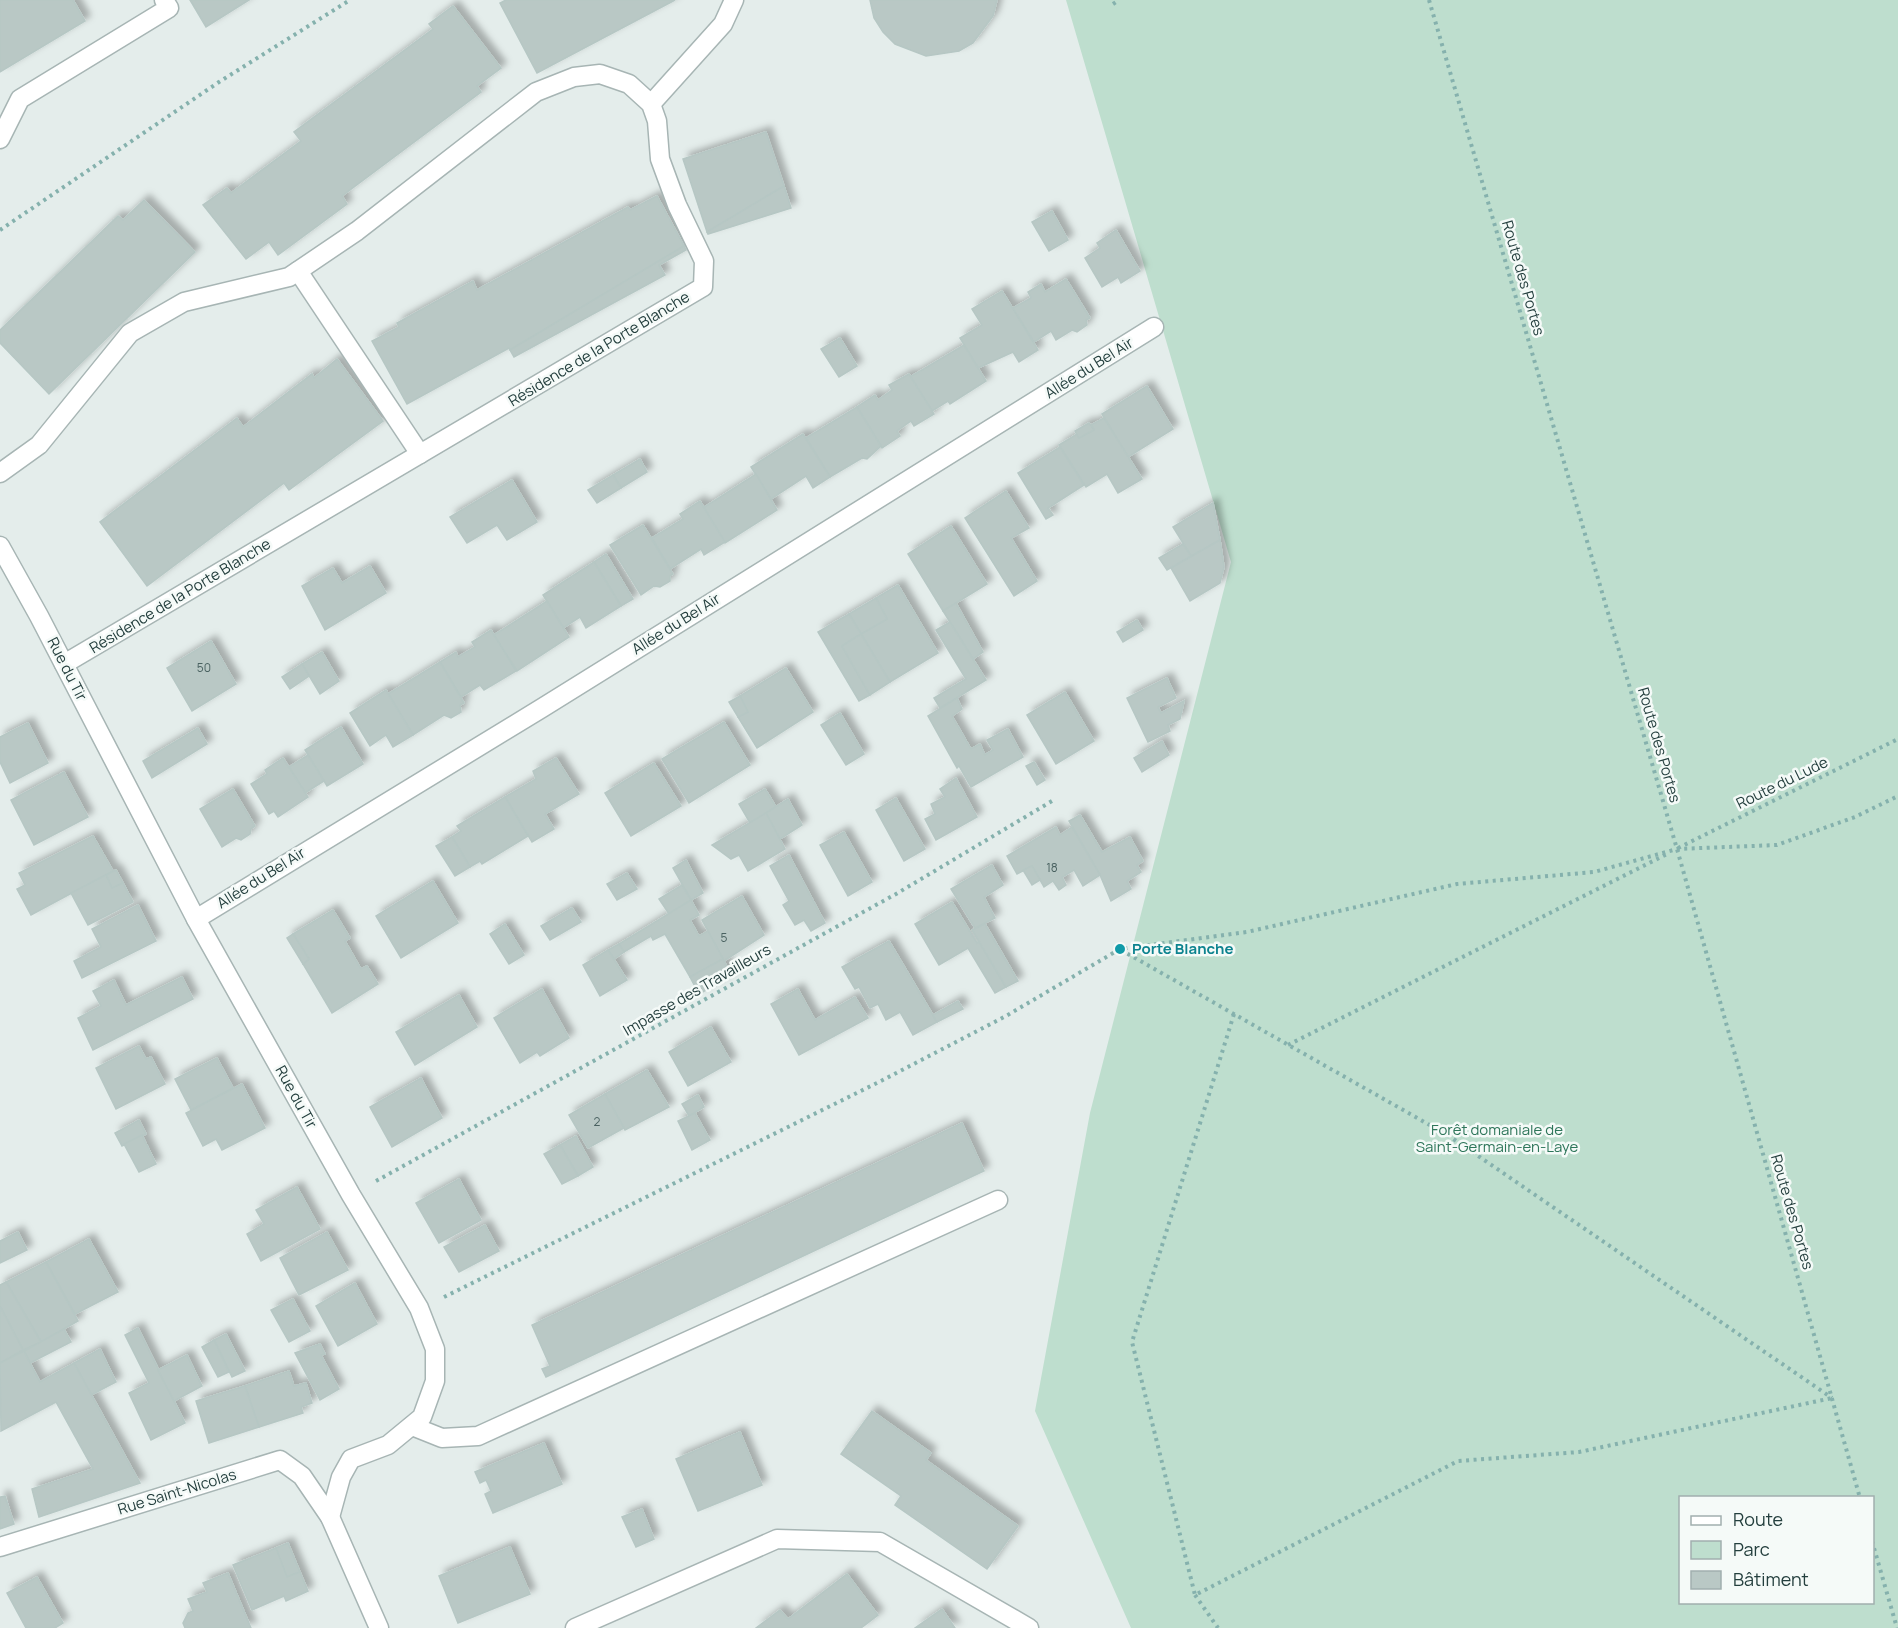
<svg xmlns="http://www.w3.org/2000/svg" width="1898" height="1628" font-family="Manrope,sans-serif">
	<style>
		.green { fill: #bedece; fill-rule: evenodd }
		.building { fill: #b9c8c5; stroke: #b6c7c4; stroke-width: 1.5; filter: url(#shadow) }
		.lines { fill: none; stroke-linecap: round; stroke-linejoin: round }
		.lane-casing { stroke: #a7b5b4; stroke-width: 21 }
		.street-casing { stroke: #a7b5b4; stroke-width: 21 }
		.path { stroke: #85b1ad; stroke-width: 4; stroke-dasharray: 3 4.5; stroke-linecap: butt }
		.lane { stroke: #fff; stroke-width: 18 }
		.street { stroke: #fff; stroke-width: 18 }
		.culture-dot { fill: #0f9aa8; stroke: #f5faf8; stroke-width: 2 }
		.labels { text-anchor: middle; stroke-width: 5; stroke-linejoin: round; paint-order: stroke }
		.number-label { font-size: 12px; fill: #496160 }
		.street-label { font-size: 15px; fill: #243f3e; stroke: #f5faf8 }
		.culture-label { font-size: 15px; font-weight: bold; fill: #0d838f; stroke: #f5faf8; text-anchor: start }
		.park-label { font-size: 15px; fill: #2e765a; stroke: #f5faf8 }
	</style>
	<defs>
		<filter id="shadow"><feDropShadow dx="5.5" dy="-5.5" stdDeviation="3" flood-color="#0004"/></filter>
	</defs>
	<rect width="100%" height="100%" fill="#e4edeb"/>
	<path class="green" d="M1066,0h832v1628h-767l-96,-217 55,-298 141,-551zM1680,1498h192v104h-192z"/>
	<g class="building">
		<path d="M0,0h73l12,21 -85,51z"/>
		<path d="M190,0h59l-43,27z"/>
		<path d="M506,0h169l-138,73 -37,-70z"/>
		<path d="M870,0h127l-4,16 -20,27 -14,8 -33,5 -31,-12 -12,-12 -9,-14z"/>
		<path d="M453,6l48,62 -24,18 4,6 -139,104 5,8 -69,51 -9,-13 -23,17 -43,-54 24,-17 4,5 70,-52 -7,-9 139,-103 -4,-5z"/>
		<path d="M766,132l18,54 -77,46 -24,-73z"/>
		<path d="M784,186l7,22 -83,26 -1,-2z"/>
		<path d="M657,196l27,50 -174,104 -1,-2 -102,56 -35,-63 27,-14 -2,-4 76,-42 4,9 151,-83 2,3z"/>
		<path d="M144,200l51,52 -146,142 -49,-51v-13l118,-114 5,4z"/>
		<path d="M1052,211l16,29 -19,11 -17,-29z"/>
		<path d="M1116,230l24,41 -19,12 -3,-6 -16,10 -17,-29 15,-10 -3,-5z"/>
		<path d="M684,246l2,4 -27,15 6,10 -151,82 -4,-7z"/>
		<path d="M1066,279l24,39 -4,2 1,5 -10,7 -5,-2 -16,10 -5,-9 -17,11 -21,-34 18,-10 -3,-6 13,-8 4,8z"/>
		<path d="M1002,291l36,59 -19,12 -6,-10 -35,16 -18,-30 22,-13 -10,-16z"/>
		<path d="M840,338l17,28 -18,11 -18,-28z"/>
		<path d="M964,345l22,36 -36,23 -2,-3 -16,10 -22,-34z"/>
		<path d="M337,359l46,62 -94,69 -5,-7 -137,103 -47,-64 137,-104 6,9 69,-53 2,4z"/>
		<path d="M909,374l25,40 -20,12 -3,-5 -14,10 3,5 -18,12 -25,-41 18,-12 3,5 14,-10 -3,-5z"/>
		<path d="M1147,386l26,43 -45,28 -26,-43z"/>
		<path d="M857,407l24,39 -14,13 -5,-1 -32,19 -24,-39z"/>
		<path d="M1104,418l38,61 -24,14 -11,-19 -21,13 -27,-42 18,-11 2,4 15,-8 -3,-5z"/>
		<path d="M1089,423l5,7 -15,8 -4,-7z"/>
		<path d="M803,434l27,43 -17,11 -7,-12 -35,23 -20,-32z"/>
		<path d="M1060,447l24,38 -36,23 5,7 -7,4 -28,-46z"/>
		<path d="M640,459l7,13 -26,16 -8,-13z"/>
		<path d="M756,474l21,36 -52,33 -22,-35z"/>
		<path d="M613,475l8,13 -24,15 -9,-13z"/>
		<path d="M512,480l25,42 -30,18 -10,-15 -30,18 -17,-26z"/>
		<path d="M1006,491l23,37 -18,10 26,43 -23,15 -49,-78z"/>
		<path d="M700,501l25,41 -21,13 -3,-6 -31,20 -18,-31 31,-19 -3,-5z"/>
		<path d="M1213,503l7,37 -29,16 -18,-29z"/>
		<path d="M643,525l30,49 -3,2v5l-10,6 -6,-1 -13,9 -31,-50z"/>
		<path d="M951,526l36,58 -44,27 -35,-57z"/>
		<path d="M1220,540l4,27 -4,16 -30,18 -19,-33z"/>
		<path d="M1183,544l8,12 -24,14 -8,-12z"/>
		<path d="M606,554l27,45 -12,7 -27,-44z"/>
		<path d="M594,562l27,44 -35,22 -6,-11 -17,11 -20,-33z"/>
		<path d="M370,566l16,27 -61,37 -23,-44 31,-18 9,15z"/>
		<path d="M898,585l40,68 -48,29 -29,-48 26,-15 -11,-21z"/>
		<path d="M876,598l11,21 -26,15 -12,-20z"/>
		<path d="M547,601l22,36 -52,34 -23,-36z"/>
		<path d="M956,603l27,49 -10,7 -30,-48z"/>
		<path d="M849,614l12,20 -19,12 28,49 -11,6 -41,-69z"/>
		<path d="M1137,620l6,10 -20,12 -6,-10z"/>
		<path d="M950,622l36,58 -46,28 -6,-10 32,-19 -30,-49z"/>
		<path d="M491,630l25,41 -32,19 -4,-5 -19,12 -21,-35 16,-10 2,5 17,-10 -3,-5z"/>
		<path d="M861,634l29,48 -20,13 -28,-49z"/>
		<path d="M211,641l25,43 -44,27 -25,-43z"/>
		<path d="M322,652l17,29 -19,13 -18,-30z"/>
		<path d="M440,662l24,41 -4,2 1,7 -10,6 -7,-3 -31,20 -25,-41z"/>
		<path d="M302,664l7,12 -19,13 -8,-12z"/>
		<path d="M786,668l27,44 -56,36 -19,-31 10,-5 -8,-16z"/>
		<path d="M1167,678l9,20 -18,9 3,6 23,-12 -4,18 -12,6 2,6 -22,11 -21,-44z"/>
		<path d="M386,690l27,45 -20,12 -7,-12 -16,11 -20,-33z"/>
		<path d="M1065,692l29,49 -38,23 -29,-49z"/>
		<path d="M740,696l8,16 -10,5 -9,-15z"/>
		<path d="M957,698l5,11 -10,7 19,33 9,-5 5,11 8,-5 -6,-10 21,-11 15,28 -52,30 -12,-21 -2,2 -29,-52z"/>
		<path d="M840,713l24,41 -18,11 -25,-40z"/>
		<path d="M724,722l26,43 -61,38 -27,-44z"/>
		<path d="M28,723l20,40 -38,20 -10,-21v-25z"/>
		<path d="M341,727l22,37 -36,22 -22,-36z"/>
		<path d="M198,728l9,16 -55,34 -9,-17z"/>
		<path d="M1162,741l7,14 -27,17 -8,-14z"/>
		<path d="M308,755l16,26 -19,12 -16,-26z"/>
		<path d="M283,758l25,39 -30,20 -4,-6 -5,3 -18,-30 16,-10 -2,-4z"/>
		<path d="M556,758l23,36 -34,20 9,15 -22,13 -27,-45 31,-18 -3,-8z"/>
		<path d="M1034,762l11,18 -8,5 -11,-19z"/>
		<path d="M654,763l27,43 -50,30 -26,-43z"/>
		<path d="M64,772l24,45 -54,28 -23,-45z"/>
		<path d="M956,778l21,39 -41,23 -11,-21 10,-5 -4,-10 14,-7 -5,-8z"/>
		<path d="M233,789l22,37 -4,3 -1,5 -9,6 -5,-2 -14,9 -22,-38z"/>
		<path d="M765,789l11,18 -26,16 -11,-19z"/>
		<path d="M505,797l23,39 -46,28 -2,-3 -10,6 -18,-30 9,-6 -4,-5z"/>
		<path d="M896,798l29,51 -21,12 -28,-51z"/>
		<path d="M788,799l14,26 -22,14 -14,-26z"/>
		<path d="M766,813l19,36 -37,22 -9,-16 -8,4 -19,-14z"/>
		<path d="M1080,815l22,37 28,-15 13,24 -6,4 4,7 -14,9 4,8 -20,12 -11,-26 -31,-54z"/>
		<path d="M1056,827l4,8 12,-8 28,48 -17,11 -9,-16 -12,7 4,8 -7,5 -6,-9 -9,6 -12,-21 -15,8 -10,-18z"/>
		<path d="M844,832l28,50 -24,14 -28,-51z"/>
		<path d="M93,836l20,35 -82,44 -14,-26 8,-4 -6,-12z"/>
		<path d="M452,837l18,30 -15,9 -19,-30z"/>
		<path d="M789,855l36,68 -14,8 -7,-11 -9,5 -12,-20 6,-4 -19,-35z"/>
		<path d="M686,860l17,33 -12,7 -18,-32z"/>
		<path d="M992,865l11,20 -19,12 11,21 -20,10 -24,-39z"/>
		<path d="M1032,866l8,14 -8,5 -9,-15z"/>
		<path d="M116,870l7,13 -11,5 -6,-13z"/>
		<path d="M627,873l10,16 -20,11 -10,-16z"/>
		<path d="M106,875l6,13 11,-5 10,19 -45,23 -17,-32z"/>
		<path d="M433,881l25,42 -57,35 -25,-42z"/>
		<path d="M682,885l9,15 -22,14 -10,-15z"/>
		<path d="M742,896l22,39 -40,26 -22,-41z"/>
		<path d="M691,900l8,15 -9,5 9,16 9,-5 15,28 -33,18 -25,-43 -12,6 -2,-4 -27,16 -5,-8z"/>
		<path d="M952,902l25,41 2,-2 27,46 -11,6 -27,-45 -29,17 -24,-41z"/>
		<path d="M138,905l18,36 -74,37 -8,-17 27,-14 -9,-18z"/>
		<path d="M572,908l9,14 -31,18 -9,-14z"/>
		<path d="M333,910l17,28 -5,3 16,28 6,-3 11,18 -46,29 -29,-49 6,-5 -16,-25z"/>
		<path d="M505,924l19,31 -15,9 -19,-30z"/>
		<path d="M985,924l33,57 -12,6 -34,-57z"/>
		<path d="M293,934l16,25 -6,5 -16,-26z"/>
		<path d="M889,941l48,81 -24,13 -13,-23 -14,8 -8,-16 -8,4 -11,-21 -4,2 -13,-22z"/>
		<path d="M619,944l5,8 -10,7 -6,-9z"/>
		<path d="M608,950l19,30 -27,16 -17,-31z"/>
		<path d="M723,959l9,17 -33,18 -9,-17z"/>
		<path d="M182,977l11,22 -100,51 -15,-32 23,-12 -8,-15 21,-11 12,25z"/>
		<path d="M542,989l27,49 -29,18 -3,-4 -17,11 -26,-45z"/>
		<path d="M798,989l17,31 40,-23 13,21 -69,37 -28,-51z"/>
		<path d="M459,995l18,32 -62,38 -19,-33z"/>
		<path d="M958,1001l5,8 -26,13 -4,-7z"/>
		<path d="M711,1027l20,35 -43,24 -19,-34z"/>
		<path d="M139,1046l7,13 5,-2 14,27 -49,25 -20,-41z"/>
		<path d="M217,1058l16,30 -42,22 -16,-31z"/>
		<path d="M647,1070l22,37 -44,23 -20,-36z"/>
		<path d="M421,1078l21,40 -50,29 -22,-40z"/>
		<path d="M242,1084l23,44 -43,22 -6,-11 -13,7 -17,-33z"/>
		<path d="M605,1094l19,34 -36,20 -19,-33z"/>
		<path d="M698,1095l6,12 -15,9 -7,-12z"/>
		<path d="M695,1113l15,27 -18,10 -14,-29z"/>
		<path d="M139,1120l7,14 -24,12 -7,-13z"/>
		<path d="M962,1123l22,48 -438,206 -4,-8 8,-3 -18,-41z"/>
		<path d="M142,1135l14,29 -17,8 -15,-28z"/>
		<path d="M576,1136l17,31 -15,9 -18,-31z"/>
		<path d="M560,1145l18,31 -16,8 -18,-30z"/>
		<path d="M459,1179l22,41 -42,23 -23,-40z"/>
		<path d="M297,1187l23,42 -59,32 -14,-27 17,-10 -8,-14z"/>
		<path d="M485,1225l14,26 -40,21 -15,-25z"/>
		<path d="M18,1232l9,18 -27,13v-22z"/>
		<path d="M327,1232l21,38 -49,25 -19,-37z"/>
		<path d="M89,1239l29,53 -43,22 -29,-52z"/>
		<path d="M46,1262l32,59 -37,21 -35,-60z"/>
		<path d="M6,1282l35,60 -18,8 -23,-44v-21z"/>
		<path d="M355,1283l22,41 -39,22 -22,-40z"/>
		<path d="M293,1299l17,32 -21,11 -18,-32z"/>
		<path d="M0,1306l23,44 -23,13z"/>
		<path d="M138,1328l47,95 -34,17 -22,-47 20,-10 -24,-48z"/>
		<path d="M64,1329l7,13 -41,21 -6,-12z"/>
		<path d="M226,1334l19,37 -13,6 -18,-37z"/>
		<path d="M214,1340l15,32 -11,5 -16,-30z"/>
		<path d="M320,1344l5,10 -4,1 18,34 -19,11 -25,-47z"/>
		<path d="M100,1349l16,33 -25,13 -17,-32z"/>
		<path d="M24,1351l16,31 34,-19 66,120 -101,34 -7,-28 61,-20 -37,-67 -55,29 -1,-68z"/>
		<path d="M187,1355l15,31 -28,15 -16,-31z"/>
		<path d="M289,1371l5,15 12,-3 6,20 -11,4 2,6 -44,14 -14,-41z"/>
		<path d="M245,1386l14,41 -50,16 -13,-42z"/>
		<path d="M872,1411l59,42 -5,7 92,66 -31,43 -92,-64 6,-9 -60,-42z"/>
		<path d="M740,1432l22,53 -64,26 -22,-52z"/>
		<path d="M544,1443l18,41 -69,29 -8,-19 6,-3 -5,-11 -6,3 -5,-11z"/>
		<path d="M5,1496l9,28 -14,5v-32z"/>
		<path d="M642,1509l12,30 -18,8 -14,-30z"/>
		<path d="M288,1543l12,29 -13,5 -11,-29z"/>
		<path d="M510,1547l20,47 -72,29 -19,-47z"/>
		<path d="M276,1548l11,29 13,-5 8,19 -22,10 -2,-5 -32,14 -19,-45z"/>
		<path d="M228,1573l23,55h-66l-2,-5 5,-10 5,-2 -5,-12 19,-7 -4,-9z"/>
		<path d="M847,1574l31,41 -17,13h-105l24,-18 8,9z"/>
		<path d="M37,1577l26,46 -8,5h-29l-19,-35z"/>
		<path d="M942,1609l13,19h-40z"/>
	</g>
	<g class="lines">
		<defs>
			<g id="lane">
				<path d="M651,104l72,-80 11,-24"/>
				<path d="M0,139l20,-40 149,-91 -5,-8"/>
				<path d="M298,271l122,183"/>
				<path d="M0,473l39,-28 91,-112 54,-31 105,-25 68,-46 179,-139 38,-15 26,-3 29,10 22,20 6,17 3,38 17,46 27,56 -1,26 -639,377"/>
				<path d="M412,1426l30,12 36,-2 520,-236"/>
			</g>
			<g id="street">
				<path d="M0,546l39,70 157,303 155,276 68,113 16,41v32l-13,36 -34,28 -37,14 -10,18 -11,40"/>
				<path d="M196,919l346,-211 612,-381"/>
				<path d="M0,1547l280,-87 22,16 28,41 49,111"/>
				<path d="M575,1628l202,-89 103,3 149,86"/>
			</g>
		</defs>
		<use href="#lane" class="lane-casing"/>
		<use href="#street" class="street-casing"/>
		<g class="path">
			<path d="M1429,0l248,849 183,649"/>
			<path d="M1113,4l6,-4"/>
			<path d="M0,230l219,-148 131,-82"/>
			<path d="M1678,848l220,-109"/>
			<path d="M1121,950l328,186 383,262"/>
			<path d="M1234,1014l-102,328 63,253 263,-134 121,-9 253,-54"/>
			<path d="M1288,1045l381,-192"/>
			<path d="M376,1181l520,-287 156,-93"/>
			<path d="M444,1297l435,-215 127,-66 114,-67 127,-17 210,-48 137,-12 83,-23 100,-4 78,-28 43,-21"/>
			<path d="M1872,1541l25,87"/>
			<path d="M1195,1595l23,33"/>
		</g>
		<use href="#lane" class="lane"/>
		<use href="#street" class="street"/>
	</g>
	<circle class="culture-dot" cx="1120" cy="949" r="6"/>
	<g class="labels">
		<g class="number-label">
			<text x="204" y="672">50</text>
			<text x="1052" y="872">18</text>
			<text x="724" y="942">5</text>
			<text x="597" y="1126">2</text>
		</g>
		<g class="street-label">
			<text transform="translate(1523 278) rotate(74)" y="5">Route des Portes</text>
			<text transform="translate(599 349) rotate(-31)" y="5">Résidence de la Porte Blanche</text>
			<text transform="translate(1089 368) rotate(-32)" y="5">Allée du Bel Air</text>
			<text transform="translate(180 596) rotate(-31)" y="5">Résidence de la Porte Blanche</text>
			<text transform="translate(676 624) rotate(-32)" y="5">Allée du Bel Air</text>
			<text transform="translate(67 669) rotate(63)" y="5">Rue du Tir</text>
			<text transform="translate(1659 745) rotate(74)" y="5">Route des Portes</text>
			<text transform="translate(1782 783) rotate(-26)" y="5">Route du Lude</text>
			<text transform="translate(261 878) rotate(-32)" y="5">Allée du Bel Air</text>
			<text transform="translate(697 990) rotate(-30)" y="5">Impasse des Travailleurs</text>
			<text transform="translate(296 1097) rotate(61)" y="5">Rue du Tir</text>
			<text transform="translate(1792 1212) rotate(74)" y="5">Route des Portes</text>
			<text transform="translate(177 1492) rotate(-17)" y="5">Rue Saint-Nicolas</text>
		</g>
		<g class="culture-label">
			<text x="1132" y="954">Porte Blanche</text>
		</g>
		<g class="park-label">
			<text x="1497" y="1135">Forêt domaniale de<tspan x="1497" dy="17">Saint-Germain-en-Laye</tspan></text>
		</g>
	</g>
	<rect x="1679" y="1496" width="195" height="108" fill="#f5faf8" stroke="#a1afae" stroke-width="1.5"/>
	<rect x="1691" y="1516" width="30" height="9" fill="#ffffff" stroke="#a1afae" stroke-width="1.5"/>
	<text x="1733" y="1526" font-size="18" fill="#243f3e">Route</text>
	<rect x="1691" y="1541" width="30" height="18" fill="#bedece" stroke="#a1afae" stroke-width="1.5"/>
	<text x="1733" y="1556" font-size="18" fill="#243f3e">Parc</text>
	<rect x="1691" y="1571" width="30" height="18" fill="#b9c8c5" stroke="#a1afae" stroke-width="1.5"/>
	<text x="1733" y="1586" font-size="18" fill="#243f3e">Bâtiment</text>
</svg>
